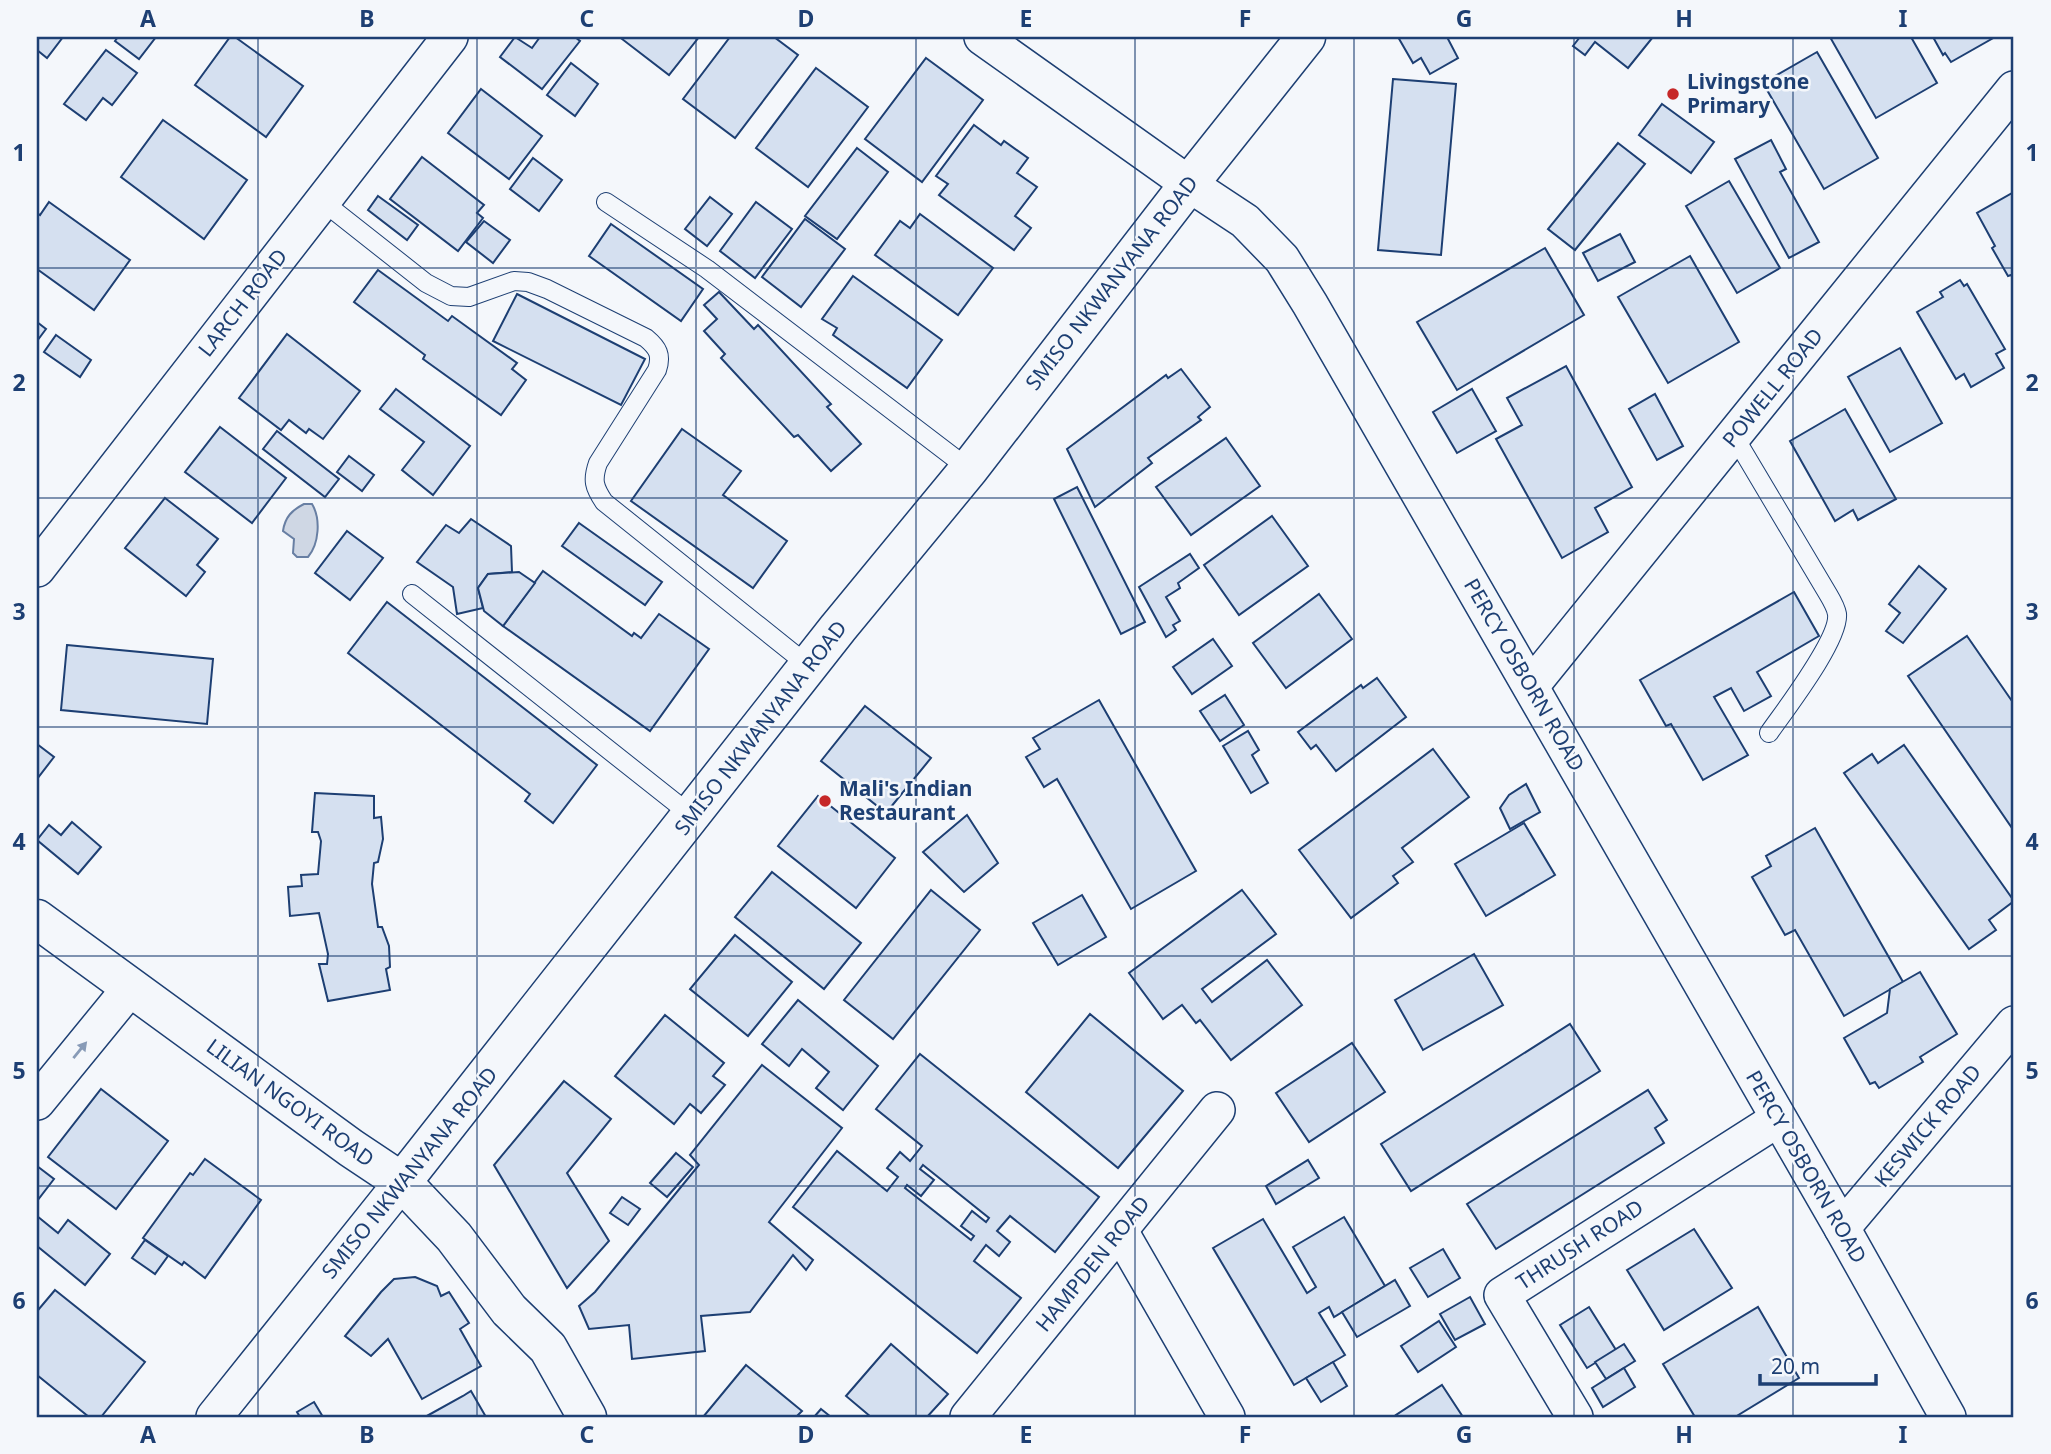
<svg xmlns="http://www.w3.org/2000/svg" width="2051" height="1454" font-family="'Noto Sans',sans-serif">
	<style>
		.water { fill: #cfd7e4; stroke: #687fa3; stroke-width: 2 }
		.building { fill: #d5e0f0; stroke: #1d3f73; stroke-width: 2; fill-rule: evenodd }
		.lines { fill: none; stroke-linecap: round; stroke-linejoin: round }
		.service-casing { stroke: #1d3f73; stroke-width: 20 }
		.minor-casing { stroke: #1d3f73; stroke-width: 38 }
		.tertiary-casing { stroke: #1d3f73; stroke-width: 41 }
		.service { stroke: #f4f7fb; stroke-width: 18 }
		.minor { stroke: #f4f7fb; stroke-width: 35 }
		.tertiary { stroke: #f4f7fb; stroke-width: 38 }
		.oneway { fill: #889bb7 }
		.grid { fill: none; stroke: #1d3f73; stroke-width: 2; stroke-opacity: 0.55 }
		.poi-dot { fill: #c62828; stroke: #f4f7fb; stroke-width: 2.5 }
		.labels { text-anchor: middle; stroke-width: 5; stroke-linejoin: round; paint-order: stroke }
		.poi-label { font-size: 21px; font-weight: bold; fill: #1d3f73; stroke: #f4f7fb; text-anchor: start }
		.street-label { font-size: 21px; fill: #1d3f73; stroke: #f4f7fb }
		.neatline { fill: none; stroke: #1d3f73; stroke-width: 2.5 }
		.grid-label { font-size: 23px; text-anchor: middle; font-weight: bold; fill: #1d3f73 }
	</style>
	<rect width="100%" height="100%" fill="#f4f7fb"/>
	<path class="water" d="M304,504h8c9,15 7,40 -4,53h-11l-4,-4 1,-14 -11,-8c2,-14 9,-21 21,-27z"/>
	<g class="building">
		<path d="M37,37h26l-16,21 -10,-8z"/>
		<path d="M118,37h38l-17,22 -24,-18z"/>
		<path d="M230,37h5l68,49 -37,51 -71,-52z"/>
		<path d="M515,37l17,11 8,-11h35l5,4 -38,48 -42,-32z"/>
		<path d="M624,37h75l-30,38 -47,-36z"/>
		<path d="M730,37h44l24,18 -63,83 -52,-39z"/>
		<path d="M1398,37h49l11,21 -28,16 -9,-16 -8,5z"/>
		<path d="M1580,37h73l-25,31 -33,-26 -10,13 -12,-9z"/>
		<path d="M1830,37h81l26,46 -61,35z"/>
		<path d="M1933,37h62l-44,25 -6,-9 -2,2z"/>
		<path d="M106,50l31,23 -25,32 -9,-7 -17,22 -22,-16z"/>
		<path d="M1817,52l61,106 -54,31 -61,-106z"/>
		<path d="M926,58l57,42 -61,82 -57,-43z"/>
		<path d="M571,63l27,21 -23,32 -28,-21z"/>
		<path d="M816,68l52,39 -60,80 -52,-39z"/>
		<path d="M1393,79l63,5 -15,171 -63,-5z"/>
		<path d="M481,89l61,47 -33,43 -61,-46z"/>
		<path d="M1662,104l52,38 -23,31 -52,-38z"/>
		<path d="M163,120l84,60 -43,59 -83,-62z"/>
		<path d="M974,125l27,20 3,-4 24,17 -11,15 20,14 -22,29 16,12 -17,22 -75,-55 9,-11 -12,-8z"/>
		<path d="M1771,140l15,29 -6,3 39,70 -30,16 -54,-99z"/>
		<path d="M1618,143l27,21 -70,86 -27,-21z"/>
		<path d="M857,148l31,24 -51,67 -32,-23z"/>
		<path d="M422,157l62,48 -7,8 6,5 -25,33 -68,-52z"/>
		<path d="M533,158l29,22 -23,31 -29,-22z"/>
		<path d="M1729,181l51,87 -43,25 -51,-87z"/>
		<path d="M2014,192v88l-3,-5 -3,1 -16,-28 3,-2 -18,-33z"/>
		<path d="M378,196l40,29 -11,15 -39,-30z"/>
		<path d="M710,197l22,17 -25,32 -22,-17z"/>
		<path d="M49,202l81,58 -36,50 -57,-41v-56l3,2z"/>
		<path d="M756,202l36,27 -37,49 -35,-27z"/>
		<path d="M920,214l73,54 -35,47 -83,-60 25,-34 10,7z"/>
		<path d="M805,219l40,30 -44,58 -39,-30z"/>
		<path d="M484,221l26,19 -17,23 -27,-21z"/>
		<path d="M611,224l92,65 -22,32 -92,-65z"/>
		<path d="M1620,234l15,28 -37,19 -15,-28z"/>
		<path d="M1545,248l39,67 -127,75 -40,-68z"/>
		<path d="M1690,256l49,86 -71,41 -50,-86z"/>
		<path d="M378,270l70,51 4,-5 65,47 -5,6 14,11 -25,35 -78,-56 2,-4 -71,-53z"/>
		<path d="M853,276l89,64 -35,48 -74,-53 4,-7 -15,-9z"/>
		<path d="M1960,280l4,6 3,-2 38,65 -9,5 8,14 -33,19 -7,-13 -8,5 -39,-67 26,-15 -3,-5z"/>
		<path d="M719,292l35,37 4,-4 73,79 -4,3 34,37 -30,27 -33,-36 -4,2 -73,-79 4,-4 -21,-23 13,-12 -13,-14z"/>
		<path d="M517,294l128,65 -24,46 -128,-64z"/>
		<path d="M37,322l9,7 -9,12z"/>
		<path d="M287,334l73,57 -37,48 -14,-10 -3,4 -17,-13 -8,10 -42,-32z"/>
		<path d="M56,335l35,25 -11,17 -36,-25z"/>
		<path d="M1900,348l42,75 -52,29 -42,-75z"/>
		<path d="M1566,366l66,121 -37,21 13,24 -46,26 -66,-119 26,-14 -15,-27z"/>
		<path d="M1181,369l29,38 -12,10 3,3 -53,38 4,5 -57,44 -28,-58 99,-74 2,3z"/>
		<path d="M396,389l74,57 -37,49 -31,-25 22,-28 -44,-33z"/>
		<path d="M1472,389l24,42 -39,22 -24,-41z"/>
		<path d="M1655,394l28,52 -26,14 -28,-51z"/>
		<path d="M1845,409l51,90 -38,21 -5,-10 -18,11 -45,-80z"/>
		<path d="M220,427l66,51 -34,45 -67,-51z"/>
		<path d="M682,429l59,42 -18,24 64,46 -34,47 -122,-87z"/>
		<path d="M277,431l62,48 -14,18 -62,-48z"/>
		<path d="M1226,438l34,48 -69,49 -35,-48z"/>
		<path d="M349,456l25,19 -12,16 -25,-19z"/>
		<path d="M1077,487l68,135 -24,12 -67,-135z"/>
		<path d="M165,498l53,41 -21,26 8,7 -19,24 -61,-48z"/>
		<path d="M1272,516l36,50 -69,49 -35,-50z"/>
		<path d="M471,519l40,27 1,26 -24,2 -10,14 5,20 -26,6 -4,-27 -36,-25 29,-37 13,8z"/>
		<path d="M579,523l83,59 -17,23 -83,-59z"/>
		<path d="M347,531l36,27 -33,42 -35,-27z"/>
		<path d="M1190,554l9,14 -21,15 2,5 -14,9 14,24 -7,4 3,5 -10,7 -27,-50z"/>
		<path d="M1919,566l27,23 -43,54 -17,-12 14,-18 -11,-9z"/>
		<path d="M543,571l89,65 2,-3 7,5 18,-24 50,35 -59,82 -147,-105z"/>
		<path d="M519,572l16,11 -32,43 -19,-15 -6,-23 10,-14z"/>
		<path d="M1794,592l25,44 -62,36 14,24 -27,15 -13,-23 -17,9 34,58 -45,25 -32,-56 -5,2 -26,-46z"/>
		<path d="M1319,594l33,45 -66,49 -33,-45z"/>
		<path d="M387,602l210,163 -44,58 -28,-22 5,-7 -182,-141z"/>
		<path d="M1967,636l47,68v127l-106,-155z"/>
		<path d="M1213,639l19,27 -40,28 -19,-27z"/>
		<path d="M67,645l146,14 -6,65 -146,-14z"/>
		<path d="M1377,678l29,39 -70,54 -20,-26 -5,4 -13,-17 63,-47 2,3z"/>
		<path d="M1225,695l19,30 -24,16 -20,-30z"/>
		<path d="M1099,700l97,171 -65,38 -74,-130 -13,8 -18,-30 14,-8 -7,-11z"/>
		<path d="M865,706l66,52 -45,55 -65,-52z"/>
		<path d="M1248,731l11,19 -7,5 16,28 -17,10 -28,-47z"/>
		<path d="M37,744l17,13 -17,22z"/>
		<path d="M1904,745l110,156 -25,19 7,10 -27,19 -125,-176 28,-19 6,9z"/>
		<path d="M1433,749l36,48 -67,51 11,14 -20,14 5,7 -47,35 -52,-68z"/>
		<path d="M1526,784l14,28 -30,17 -10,-21 9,-13z"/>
		<path d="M315,793l59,3v22l7,-1 2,22 -5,23 -4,1 -2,21 6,43h4l7,19 1,21 -4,2 4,21 -62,11 -9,-37h8l1,-10 -9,-41 -29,3 -2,-29 14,-1 -1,-11 17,-1 3,-33 -3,-9h-6z"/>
		<path d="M818,796l77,62 -39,50 -78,-62z"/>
		<path d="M967,815l31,48 -34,29 -41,-40z"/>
		<path d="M72,822l29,25 -23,27 -41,-34 12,-15 12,10z"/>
		<path d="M1524,823l31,52 -69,41 -31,-52z"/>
		<path d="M1815,828l88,154 -59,34 -49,-86 -10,5 -33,-58 19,-11 -5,-10z"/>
		<path d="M772,872l89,71 -37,46 -89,-72z"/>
		<path d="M931,890l49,40 -87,109 -49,-39z"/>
		<path d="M1242,890l34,44 -74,55 10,13 55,-42 35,45 -71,55 -31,-40 -4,3 -14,-18 -19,14 -34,-46z"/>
		<path d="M1082,895l24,42 -48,28 -25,-42z"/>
		<path d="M735,935l57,47 -44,54 -58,-47z"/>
		<path d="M1474,954l29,51 -80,45 -28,-50z"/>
		<path d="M1920,972l37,62 -37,23 3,5 -44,26 -4,-6 -5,2 -26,-46 43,-25 3,-24z"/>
		<path d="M798,1000l80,66 -35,44 -27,-22 13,-16 -27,-23 -13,17 -27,-22z"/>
		<path d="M1090,1014l93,77 -65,77 -92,-76z"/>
		<path d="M665,1015l59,48 -11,13 12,9 -24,28 -11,-9 -16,20 -59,-48z"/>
		<path d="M1570,1024l30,47 -189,120 -30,-47z"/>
		<path d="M1352,1043l33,49 -76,50 -33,-49z"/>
		<path d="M920,1054l179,143 -44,55 -45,-36 -13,15 13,11 -11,14 -13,-11 -12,16 47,37 -44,55 -184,-146 44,-56 50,40 11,-14 -11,-9 13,-16 10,9 12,-15 -46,-37zM923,1165l66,53 -3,4 -14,-11 -11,15 13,10 -3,4 -66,-52 2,-3 14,11 13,-16 -14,-11z"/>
		<path d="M762,1065l80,63 -73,94 44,38 -7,10 -13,-15 -43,57 -49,4 4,35 -73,8 -3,-34 -40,4 -10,-23 16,-14 23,-28 81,-99 -9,-10z"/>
		<path d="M564,1081l47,38 -44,54 42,68 -42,47 -73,-123z"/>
		<path d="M101,1089l67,52 -52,68 -68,-52z"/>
		<path d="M1648,1090l19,30 -12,8 9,15 -168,106 -29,-45z"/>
		<path d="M676,1153l17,14 -26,30 -17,-14z"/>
		<path d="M205,1159l56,41 -56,78 -21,-16 -2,3 -39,-27 47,-65 3,2z"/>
		<path d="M1308,1160l11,18 -43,26 -10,-18z"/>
		<path d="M37,1166l17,13 -17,22z"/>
		<path d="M622,1197l18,12 -12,16 -18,-12z"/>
		<path d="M37,1216l21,17 10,-13 42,34 -25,31 -48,-39z"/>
		<path d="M1344,1217l41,69 -51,31 -5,-10 -10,6 26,42 -51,30 -81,-137 50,-29 44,74 9,-6 -23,-40z"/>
		<path d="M1694,1229l38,59 -68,42 -37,-60z"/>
		<path d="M145,1240l23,16 -13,18 -23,-16z"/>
		<path d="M1443,1249l17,29 -32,19 -18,-29z"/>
		<path d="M415,1277l22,9 4,10 8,-4 20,31 -9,6 21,37 -59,33 -34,-60 -17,17 -26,-20 36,-44 13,-13z"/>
		<path d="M1395,1280l15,26 -53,31 -15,-25z"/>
		<path d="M55,1290l90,72 -44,55h-12l-52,-42v-68l2,2z"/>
		<path d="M1470,1297l15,27 -30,16 -15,-26z"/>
		<path d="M1589,1307l27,43 -29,18 -27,-43z"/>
		<path d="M1758,1307l41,71 -64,39h-40l-32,-53z"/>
		<path d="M1439,1321l17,26 -38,25 -17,-26z"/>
		<path d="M891,1344l57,50 -21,23h-56l-25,-21z"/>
		<path d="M1624,1344l11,17 -29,18 -11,-17z"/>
		<path d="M1333,1362l14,24 -26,16 -15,-24z"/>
		<path d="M746,1365l56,46 -6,6h-93z"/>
		<path d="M1624,1368l11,19 -32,20 -11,-19z"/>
		<path d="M1442,1385l21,32h-65l-2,-2z"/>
		<path d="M471,1391l15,26h-61l38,-21z"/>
		<path d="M314,1402l9,15h-23l-3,-5z"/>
		<path d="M821,1409l10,8h-17z"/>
	</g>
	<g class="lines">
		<defs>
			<g id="service">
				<path d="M322,201l104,82 25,13 18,1 45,-16 14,1 19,7 99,49c12,10 16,17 11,32l-59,93c-6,17 -4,24 6,39l205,164"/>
				<path d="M606,202l101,67 262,200"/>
				<path d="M1734,436l94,158c3,5 8,14 9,20 3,25 -52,96 -68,119"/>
				<path d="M412,594l279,221"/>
			</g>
			<g id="minor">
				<path d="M982,37l207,147 56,37 37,38 28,45 532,924 106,189"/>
				<path d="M37,569l413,-532"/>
				<path d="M1531,686l483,-597"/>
				<path d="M37,1102l94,-115"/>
				<path d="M1842,1228l172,-204"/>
				<path d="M1120,1231l107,186"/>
				<path d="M214,1417l188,-235"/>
				<path d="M968,1417l249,-307"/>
				<path d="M1575,1417l-73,-122 276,-176"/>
			</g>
			<g id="tertiary">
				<path d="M37,919l314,229 51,34 52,55 55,73 39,38 39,69"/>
				<path d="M402,1182l436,-554 131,-159 220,-285 117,-147"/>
			</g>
		</defs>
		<use href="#service" class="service-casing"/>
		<use href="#minor" class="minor-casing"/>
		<use href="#tertiary" class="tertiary-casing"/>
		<use href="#service" class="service"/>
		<use href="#minor" class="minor"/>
		<use href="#tertiary" class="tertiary"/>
	</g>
	<defs><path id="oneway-solid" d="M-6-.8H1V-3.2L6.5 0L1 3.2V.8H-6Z" transform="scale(1.75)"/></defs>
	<use class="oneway" href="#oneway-solid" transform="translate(80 1050) rotate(-51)"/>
	<path class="grid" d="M258,37v1380M477,37v1380M696,37v1380M916,37v1380M1135,37v1380M1354,37v1380M1574,37v1380M1793,37v1380M37,268h1977M37,498h1977M37,727h1977M37,956h1977M37,1186h1977"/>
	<g class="poi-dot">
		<circle cx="1673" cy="94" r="7"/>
		<circle cx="825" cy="801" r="7"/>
	</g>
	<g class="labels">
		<g class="poi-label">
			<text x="1687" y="89">Livingstone<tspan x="1687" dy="24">Primary</tspan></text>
			<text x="839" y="796">Mali's Indian<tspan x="839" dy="24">Restaurant</tspan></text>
		</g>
		<g class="street-label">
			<text transform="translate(1112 283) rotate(-52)" y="7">SMISO NKWANYANA ROAD</text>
			<text transform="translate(243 303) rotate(-52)" y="7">LARCH ROAD</text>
			<text transform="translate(1773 388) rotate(-51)" y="7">POWELL ROAD</text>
			<text transform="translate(1524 675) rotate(60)" y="7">PERCY OSBORN ROAD</text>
			<text transform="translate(761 728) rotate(-52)" y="7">SMISO NKWANYANA ROAD</text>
			<text transform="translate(290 1103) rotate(36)" y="7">LILIAN NGOYI ROAD</text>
			<text transform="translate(1928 1126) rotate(-50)" y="7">KESWICK ROAD</text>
			<text transform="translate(1806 1167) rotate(60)" y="7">PERCY OSBORN ROAD</text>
			<text transform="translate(410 1173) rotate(-51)" y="7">SMISO NKWANYANA ROAD</text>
			<text transform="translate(1580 1245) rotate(-33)" y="7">THRUSH ROAD</text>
			<text transform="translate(1093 1264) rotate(-51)" y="7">HAMPDEN ROAD</text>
		</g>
	</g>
	<rect width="2051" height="1454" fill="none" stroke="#f4f7fb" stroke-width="77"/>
	<path d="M1760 1374v10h116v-10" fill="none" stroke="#1d3f73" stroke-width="3.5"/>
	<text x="1771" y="1374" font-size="21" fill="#1d3f73" stroke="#f4f7fb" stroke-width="5" paint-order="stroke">20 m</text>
	<rect x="38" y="38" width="1974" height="1378" class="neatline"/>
	<g class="grid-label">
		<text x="148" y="27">A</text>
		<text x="367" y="27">B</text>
		<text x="587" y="27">C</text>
		<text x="806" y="27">D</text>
		<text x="1026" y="27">E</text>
		<text x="1245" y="27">F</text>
		<text x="1464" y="27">G</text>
		<text x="1684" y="27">H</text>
		<text x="1903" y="27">I</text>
		<text x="19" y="161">1</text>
		<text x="2032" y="161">1</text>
		<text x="19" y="391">2</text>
		<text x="2032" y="391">2</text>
		<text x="19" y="620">3</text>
		<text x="2032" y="620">3</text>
		<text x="19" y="850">4</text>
		<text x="2032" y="850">4</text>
		<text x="19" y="1079">5</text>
		<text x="2032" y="1079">5</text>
		<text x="19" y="1309">6</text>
		<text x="2032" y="1309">6</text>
		<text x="148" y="1443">A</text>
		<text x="367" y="1443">B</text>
		<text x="587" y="1443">C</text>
		<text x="806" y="1443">D</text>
		<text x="1026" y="1443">E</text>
		<text x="1245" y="1443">F</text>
		<text x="1464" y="1443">G</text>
		<text x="1684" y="1443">H</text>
		<text x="1903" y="1443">I</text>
	</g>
</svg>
